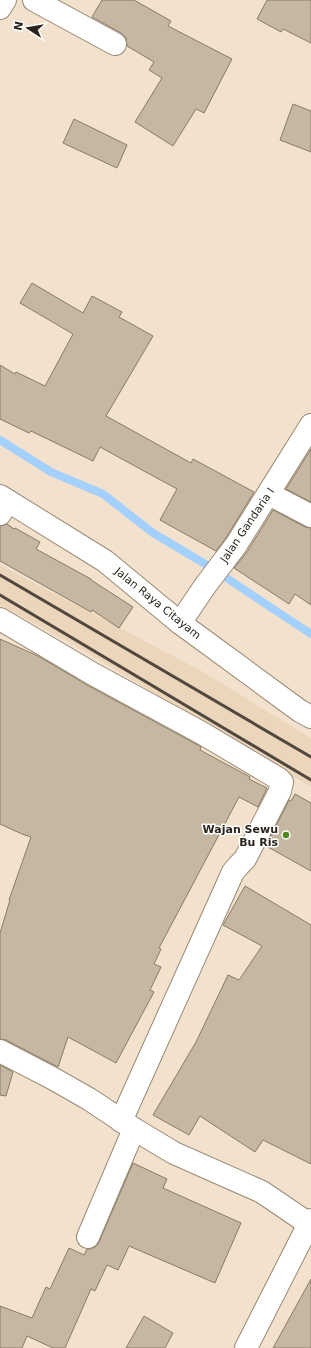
<svg xmlns="http://www.w3.org/2000/svg" width="311" height="1348" font-family="'DejaVu Sans',sans-serif">
	<style>
		.built { fill: #ebd5bb }
		.lines { fill: none; stroke-linecap: round; stroke-linejoin: round }
		.stream { stroke: #a3d0fd; stroke-width: 8 }
		.building { fill: #c5b7a2; stroke: #887c67 }
		.minor-casing { stroke: #998a77; stroke-width: 24 }
		.primary-casing { stroke: #998a77; stroke-width: 24 }
		.minor { stroke: #fff; stroke-width: 22 }
		.primary { stroke: #fff; stroke-width: 22 }
		.rail { stroke: #50483e; stroke-width: 3 }
		.poi-dot { fill: #538821; stroke: #fff; stroke-width: 1.5 }
		.labels { text-anchor: middle; stroke-width: 3; stroke-linejoin: round; paint-order: stroke }
		.street-label { font-size: 11px; fill: #2b251d; stroke: #fff }
		.poi-label { font-size: 11px; font-weight: bold; fill: #2b251d; stroke: #fff; text-anchor: end }
	</style>
	<rect width="100%" height="100%" fill="#f2e1cc"/>
	<path class="built" d="M0,565l203,107 108,66v49l-237,-142 -74,-40z"/>
	<g class="lines">
		<path class="stream" d="M0,440l51,32 52,22 50,39 54,32 104,69"/>
	</g>
	<g class="building">
		<path d="M102,0h32l37,21 -3,5 64,33 -28,54 -8,-4 -23,37 -38,-24 27,-44 -13,-8 5,-8 -27,-16 -1,-8 -5,-5 -29,-16z"/>
		<path d="M267,0h44v43l-28,-14 -2,3 -24,-13z"/>
		<path d="M293,104l18,7v41l-31,-12z"/>
		<path d="M74,119l53,26 -10,23 -54,-25z"/>
		<path d="M32,283l51,30 9,-17 30,16 -3,5 34,19 -47,80 85,47 2,-4 61,33 -28,46 -10,13 -56,-31 17,-31 -77,-42 -7,14 -62,-30 -2,2 -29,-14v-54l15,9 1,-2 29,14 28,-52 -53,-31z"/>
		<path d="M311,449v53l-25,-13z"/>
		<path d="M273,510l32,17 6,1v77l-16,-11 -6,10 -55,-36 13,-16z"/>
		<path d="M7,524l7,5 1,-1 25,14 -4,7 55,30v1l42,27 -14,21 -27,-18 -1,2 -91,-51v-35z"/>
		<path d="M0,639l38,17 49,29 107,58 7,4 -1,3 50,27 -1,2 18,9 -9,19 -19,-10 -80,151 2,1 -7,15 7,3 -11,23 4,2 -38,71 -48,-26 -10,30 -52,-27 -6,-1v-106l10,-33h-1l22,-63 -9,-3 -22,-10z"/>
		<path d="M295,794l16,9v68l-45,-25 23,-46 2,1z"/>
		<path d="M245,886l66,39v239l-48,-24 -8,12 -55,-36 -11,19 -36,-20 43,-73 32,-67 11,5 23,-34 -39,-21z"/>
		<path d="M0,1065l13,7 -7,24 -6,-1z"/>
		<path d="M133,1163l34,16 -4,9 78,35 -26,60 -86,-37 -11,24 -11,-5 -12,26 -4,-2 -26,59h-12l-26,-12 -5,12h-22v-42l32,12 14,-31 4,2 19,-41 15,7 3,-6h3l5,-2 4,-5z"/>
		<path d="M311,1279v69h-38z"/>
		<path d="M144,1316l29,17 -8,15h-39z"/>
	</g>
	<g class="lines">
		<defs>
			<g id="minor">
				<path d="M34,0l81,44"/>
				<path d="M0,8l5,-8"/>
				<path d="M269,494l42,22"/>
				<path d="M0,514l8,-13"/>
				<path d="M0,619l93,55 107,58 79,47 3,3 -2,9 -35,68 -6,6 -6,7 -112,249"/>
				<path d="M180,623l25,-37 31,-41 75,-120"/>
				<path d="M0,1051l52,27 37,21 45,30 40,24 88,39 47,32h2"/>
				<path d="M88,1237l46,-108"/>
				<path d="M246,1348l65,-128"/>
			</g>
			<path id="primary" d="M0,496l105,65 75,62 120,88 11,6"/>
		</defs>
		<use href="#minor" class="minor-casing"/>
		<use href="#primary" class="primary-casing"/>
		<use href="#minor" class="minor"/>
		<use href="#primary" class="primary"/>
		<g class="rail">
			<path d="M0,575l311,182"/>
			<path d="M0,595l311,185"/>
		</g>
	</g>
	<circle class="poi-dot" cx="286" cy="835" r="4"/>
	<g class="labels">
		<g class="street-label">
			<text transform="translate(247 525) rotate(-56)" y="4">Jalan Gandaria I</text>
			<text transform="translate(158 603) rotate(39)" y="4">Jalan Raya Citayam</text>
		</g>
		<g class="poi-label">
			<text x="278" y="833">Wajan Sewu<tspan x="278" dy="13">Bu Ris</tspan></text>
		</g>
	</g>
	<g transform="translate(28 28) rotate(282)" stroke="#ffffff" stroke-width="3" paint-order="stroke">
	<path d="M0-3L7 15L0 10L-7 15Z" fill="#2b251d"/>
	<text y="-6" font-size="11" font-weight="bold" text-anchor="middle" fill="#2b251d">N</text>
	</g>
</svg>
